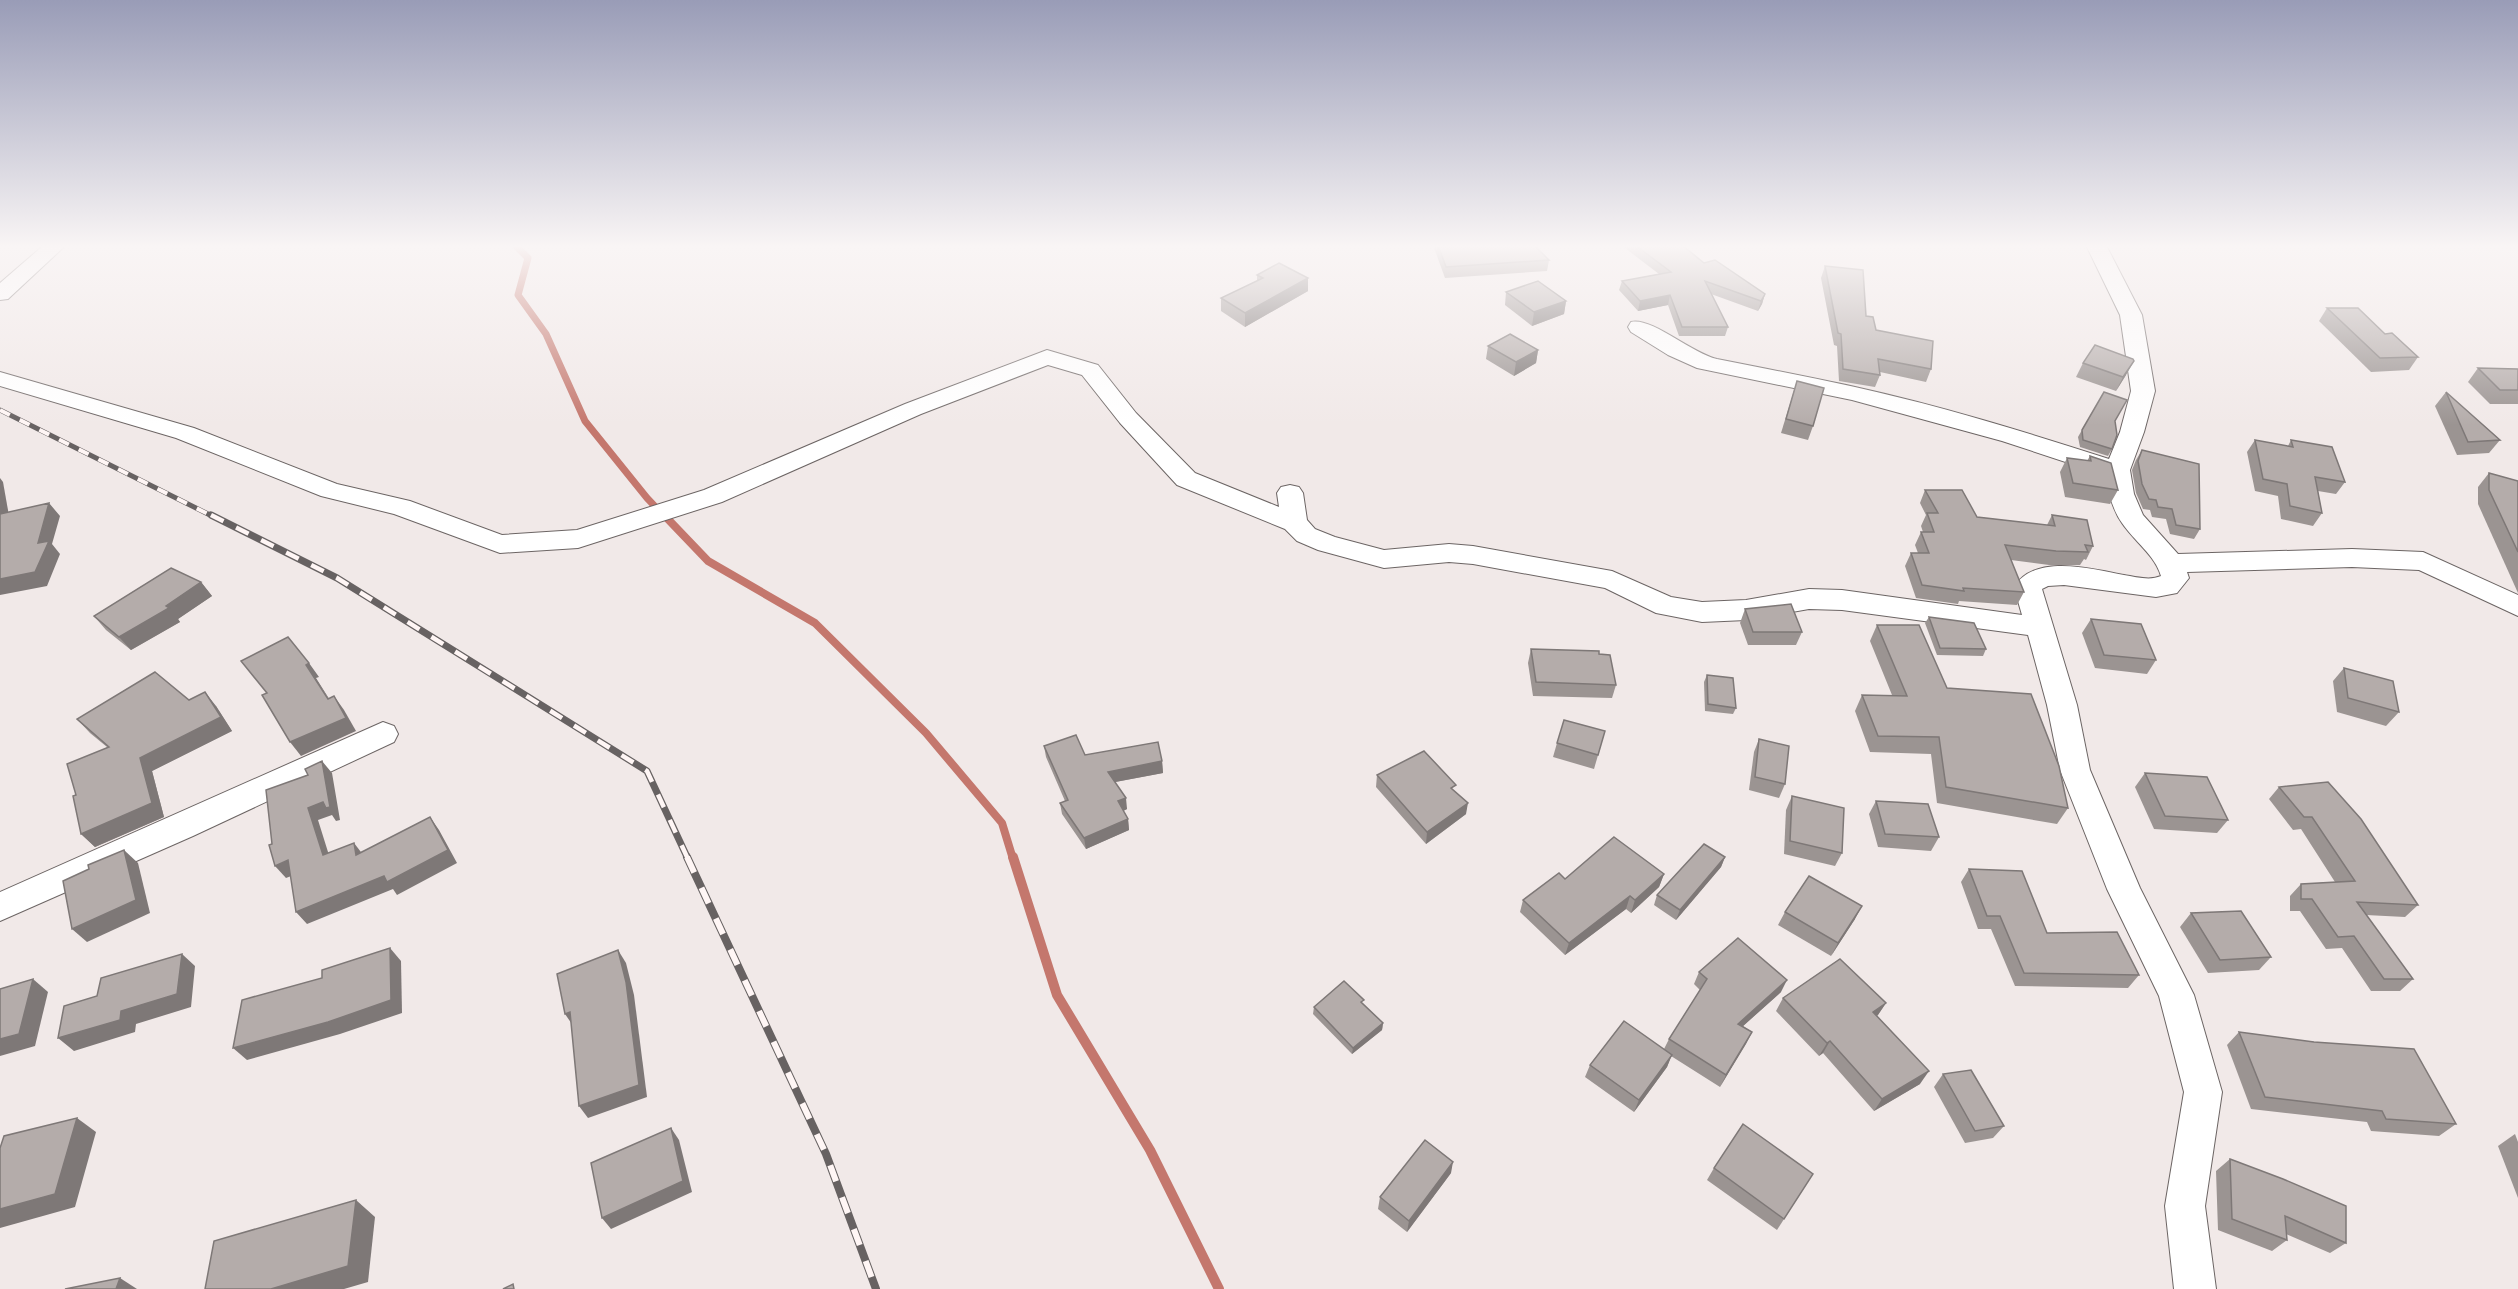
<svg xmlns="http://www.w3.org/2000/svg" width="2518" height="1289" font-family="'Titillium Web',sans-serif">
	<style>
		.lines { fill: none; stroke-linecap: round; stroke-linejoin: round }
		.stream-far2 { stroke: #c4776d; stroke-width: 7 }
		.stream-far1 { stroke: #c4776d; stroke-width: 8 }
		.stream { stroke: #c4776d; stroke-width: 10 }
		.minor-casing { stroke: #6c6564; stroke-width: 2 }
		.minor { fill: #fff; fill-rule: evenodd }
		.rail-far2-casing { stroke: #676262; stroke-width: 5 }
		.rail-far1-casing { stroke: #676262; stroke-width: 7 }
		.rail-casing { stroke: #676262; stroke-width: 8 }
		.rail-far2 { stroke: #fff6f5; stroke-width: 4; stroke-dasharray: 11; stroke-linecap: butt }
		.rail-far1 { stroke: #fff6f5; stroke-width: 4.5; stroke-dasharray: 14; stroke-linecap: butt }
		.rail { stroke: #fff6f5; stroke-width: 6; stroke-dasharray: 17; stroke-linecap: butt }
		.wall { fill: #9b9492 }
		.shaded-wall { fill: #7e7877 }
		.building { fill: #b4acaa; stroke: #7e7877; stroke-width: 1.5 }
	</style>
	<rect width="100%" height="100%" fill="#f1e9e8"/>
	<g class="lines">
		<path class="stream-far2" d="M515,245l13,13 -10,37 28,39 39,87 62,77 18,19"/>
		<path class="stream-far1" d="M664,515l44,46 107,62 111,110 76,90 11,36"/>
		<path class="stream" d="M1013,857l44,138 93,155 69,139"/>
		<defs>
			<g id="minor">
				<path d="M44,245h22l-58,54 -8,1v-17z"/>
				<path d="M2086,245h20l36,70 13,76 -11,41 -14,38 4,24 9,21 35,39 174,-5 71,3 95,43v21l-99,-46 -67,-3 -165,5 2,6 -12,15 -21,4 -92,-12 -16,1 -6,3 35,116 13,65 50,118 54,107 28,97 -17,114 11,83h-42l-9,-83 19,-114 -25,-96 -52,-107 -47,-119 -13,-65 -19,-70 -186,-25 -33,-1 -63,11 -44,2 -46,-9 -51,-25 -132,-24 -24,-2 -65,6 -66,-18 -21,-9 -12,-12 -108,-44 -57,-62 -38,-48 -34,-10 -127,49 -199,88 -144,46 -78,5 -106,-39 -73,-18 -145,-58 -176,-52v-14l194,56 143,56 73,17 92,34 75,-5 127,-40 201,-86 142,-54 51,15 38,48 59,60 84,34 -2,-14 4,-6 9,-2 9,2 4,6 4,27 8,9 20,8 49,13 65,-6 24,2 139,25 59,26 31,5 44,-2 63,-11 33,1 180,25 -8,-28c21,-34 78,-18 110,-12 12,2 26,6 37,1 -6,-21 -27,-35 -39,-53 -10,-14 -14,-32 -17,-48l-103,-34 -150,-41 -155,-32 -29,-13 -37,-23 -3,-5 3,-5c21,-5 60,31 86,37 46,9 92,18 138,28 86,19 170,45 254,72l11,-27 11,-41 -11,-76z"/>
				<path d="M383,722l11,4 4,8 -4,8 -201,94 -193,85v-29z"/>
			</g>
		</defs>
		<use href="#minor" class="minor-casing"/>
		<use href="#minor" class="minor"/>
		<defs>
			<path id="rail-far2" d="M0,410l214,107"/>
			<path id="rail-far1" d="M211,515l126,63 310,193 41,88"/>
			<path id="rail" d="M687,857l139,297 50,135"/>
		</defs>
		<use href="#rail-far2" class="rail-far2-casing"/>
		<use href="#rail-far1" class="rail-far1-casing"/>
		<use href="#rail" class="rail-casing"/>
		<use href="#rail-far2" class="rail-far2"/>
		<use href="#rail-far1" class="rail-far1"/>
		<use href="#rail" class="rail"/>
	</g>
	<g class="wall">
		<path d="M1433,245h101l15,15 -2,11 -102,7z"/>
		<path d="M1621,245h61l22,18 61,31 -3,10 -4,7 -47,-17 17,33 -3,9h-46l-11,-31 -30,6 -19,-21 3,-9 37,-7z"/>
		<path d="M1825,266l41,50 10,14 55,39 -5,13 -46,-10v3l-5,12 -36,-6 -2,-35 -3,-1 -13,-67z"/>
		<path d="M1257,275l51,16 -63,36 -24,-16v-13l36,-17z"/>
		<path d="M1506,292l60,9 -2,13 -32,12 -27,-21z"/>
		<path d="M2327,308l58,26 33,23 -9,13 -38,2 -52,-51z"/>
		<path d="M1488,346l50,4 -2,13 -22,13 -28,-17z"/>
		<path d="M2083,363l43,12 -10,16 -40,-14z"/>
		<path d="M2478,368l40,1v35h-28l-22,-22z"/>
		<path d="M1797,381l16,45 -5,14 -27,-7z"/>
		<path d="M2446,392l54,48 -11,13 -32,2 -22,-49z"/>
		<path d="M2115,421l-3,28 -4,7 -28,-9 -2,-10 4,-7z"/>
		<path d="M2255,440l33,6 3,-6 54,42 -9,12 -18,-3 4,22 -9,13 -32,-7 -3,-23 -23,-5 -8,-39z"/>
		<path d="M2142,450l58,79 -6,10 -24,-5 -4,-15 -14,-2 -2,-7 -7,-1 -7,-16 -4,-23 4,-10z"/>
		<path d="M2090,456l28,34 -8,14 -45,-7 -5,-25 7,-14 20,3z"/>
		<path d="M2489,473l29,8v112l-40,-89v-17z"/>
		<path d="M1925,490l52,27 70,8 5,-10 41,31 -7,14 -2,-1 -4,6h-31l-38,-5 13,32 -7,13 -58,-4 -1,3 -42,-6 -11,-32 6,-13h7l-3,-8 6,-13h2l-2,-6 5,-11 -6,-12z"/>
		<path d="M201,582l11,14 -34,23 2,3 -49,28 -25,-20 -12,-14z"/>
		<path d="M1745,609l57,23 -6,13h-48l-8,-22z"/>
		<path d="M1929,617l57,32 -3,7 -46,-1 -12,-32z"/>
		<path d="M2091,619l65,41 -9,14 -52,-6 -13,-35z"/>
		<path d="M1877,625l70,63 121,120 -11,16 -120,-21 -6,-49 -61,-2 -15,-41 7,-16h30l-22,-54z"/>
		<path d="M1531,649l68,5 17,31 -4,13 -79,-2 -5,-33z"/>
		<path d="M2344,668l55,44 -13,14 -49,-14 -4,-31z"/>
		<path d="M1707,675l29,33 -3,6 -28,-3 -1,-29z"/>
		<path d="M189,700l27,6 16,25 -80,40 12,46 -69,30 -14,-13 -5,-39 31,-48 -17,-14 -13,-14z"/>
		<path d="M1605,731l-11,38 -41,-12 4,-14z"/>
		<path d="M1759,739l26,45 -6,14 -30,-8 5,-38z"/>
		<path d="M1044,746l41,9 77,6 1,12 -48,9 12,27 -4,2 5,8 1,11 -43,19 -24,-35 -2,-11 5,-2 -19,-44z"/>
		<path d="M2145,773l83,47 -11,13 -63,-4 -19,-42z"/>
		<path d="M1377,775l78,17 11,22 -40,30 -50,-57z"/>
		<path d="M2279,787l139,118 -13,12 -39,-2 47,64 -13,12h-29l-29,-43 -16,1 -26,-38h-10v-15l11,-12 34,-2 -34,-53 -8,1 -24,-31z"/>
		<path d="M1792,796l50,57 -7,13 -51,-12 2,-44z"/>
		<path d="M1876,801l63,36 -8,14 -53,-4 -9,-33z"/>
		<path d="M1725,857l-4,10 -45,53 -22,-15 3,-10z"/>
		<path d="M1969,869l78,64 92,42 -11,13 -113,-2 -24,-57h-13l-17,-47z"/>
		<path d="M1664,874l-5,13 -28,26 -5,-4 -61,46 -45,-43 3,-12 42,-21z"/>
		<path d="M1785,912l70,7 -24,37 -53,-31z"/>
		<path d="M2191,913l80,44 -12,13 -51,3 -28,-46z"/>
		<path d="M1699,972l82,20 -38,34 9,6 -32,55 -49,-31 -4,11 -33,45 -49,-35 5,-12 74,-16 5,-10 31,-49 -6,-6z"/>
		<path d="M1783,998l103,5 -9,13 43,68 -46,27 -51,-58 -4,3 -43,-45z"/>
		<path d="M1364,1005l19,18 -1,7 -30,24 -39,-40 1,-7z"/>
		<path d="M2239,1032l217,92 -17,12 -68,-5 -4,-9 -116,-13 -24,-64z"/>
		<path d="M1943,1074l61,52 -11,12 -28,5 -31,-56z"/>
		<path d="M2515,1134l3,8v56l-20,-52z"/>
		<path d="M2230,1159l116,84 -16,10 -44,-19 1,6 -15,11 -54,-21 -2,-59z"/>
		<path d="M1714,1168l70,51 -7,11 -70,-50z"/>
		<path d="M1451,1173l-44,59 -29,-23 2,-12z"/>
	</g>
	<g class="shaded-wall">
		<path d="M1308,278v13l-63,36v-14z"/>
		<path d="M1765,294l-3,10 -4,7 3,-10z"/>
		<path d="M1670,295l-2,10 -30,6 2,-10z"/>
		<path d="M1566,301l-2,13 -32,12 2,-14z"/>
		<path d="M1538,350l-2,13 -22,13 2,-14z"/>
		<path d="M2134,361l-8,14 -10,16 7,-14z"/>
		<path d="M0,478l3,4 8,45 -11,-13z"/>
		<path d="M49,503l11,13 -8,28 8,10 -13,32 -47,9v-16l38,-36z"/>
		<path d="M201,582l11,14 -34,23 2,3 -49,28 -12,-13z"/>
		<path d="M309,663l10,14 -3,1 22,35 -32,-48z"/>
		<path d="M205,692l11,14 16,25 -80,40 12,46 -69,30 -14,-13 59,-76z"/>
		<path d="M334,696l10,14 12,21 -55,25 -11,-14z"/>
		<path d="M322,761l10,12 8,47 -4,1 -4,-6 -14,5 15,48 -10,-13 -15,-47z"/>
		<path d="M1162,761l1,12 -53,10 -2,-11z"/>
		<path d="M1126,798l1,11 -8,4 -1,-12z"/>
		<path d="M1468,803l-2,11 -40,30 1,-12z"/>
		<path d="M430,817l9,13 18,33 -60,32 -4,-6 -86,35 -11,-12z"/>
		<path d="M1128,819l1,11 -43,19 -2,-11z"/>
		<path d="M354,843l10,13 -8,-1z"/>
		<path d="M124,850l14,13 12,50 -63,29 -15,-13z"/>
		<path d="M1725,857l-4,10 -45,53 4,-10z"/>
		<path d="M288,860l11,13 -13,5 -11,-12z"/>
		<path d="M1664,874l-5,13 -28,26 4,-13z"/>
		<path d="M1630,896l-4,13 -61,46 4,-12z"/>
		<path d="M1862,906l-7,13 -24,37 7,-13z"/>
		<path d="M390,948l11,13 1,52 -62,21 -93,26 -14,-12z"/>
		<path d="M618,950l8,13 8,32 13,102 -59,21 -9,-12z"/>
		<path d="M182,954l13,12 -4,41 -55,17 -1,8 -61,19 -16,-13 63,-27z"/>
		<path d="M33,979l15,13 -13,54 -35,10v-17z"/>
		<path d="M1787,980l-6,12 -49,44 6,-12z"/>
		<path d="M1886,1003l-8,12 -13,9 8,-12z"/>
		<path d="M570,1012l4,15 -9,-13z"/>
		<path d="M1383,1023l-1,7 -30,24 1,-6z"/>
		<path d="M1752,1032l-6,12 -26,43 6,-12z"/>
		<path d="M1830,1041l-7,12 -4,3 8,-13z"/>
		<path d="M1672,1055l-5,12 -33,45 5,-12z"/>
		<path d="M1929,1071l-9,13 -46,27 8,-12z"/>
		<path d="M77,1118l19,14 -21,75 -75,21v-19z"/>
		<path d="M671,1128l8,12 13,52 -81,37 -9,-11z"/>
		<path d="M1453,1162l-2,11 -44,59 2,-11z"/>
		<path d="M356,1200l19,17 -7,65 -24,7h-73z"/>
		<path d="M120,1278l17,11h-21z"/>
	</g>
	<g class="building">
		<path d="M1438,245h96l15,15 -103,7z"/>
		<path d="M1635,245h47l22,18 11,-3 50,34 -4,7 -56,-20 23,46h-46l-12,-32 -30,6 -18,-20 49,-9z"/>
		<path d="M1279,263l29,15 -63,35 -24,-15 42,-20 -6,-3z"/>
		<path d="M1825,266l38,4 3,46 7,1 3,13 57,11 -2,28 -53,-10 2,16 -37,-6 -2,-35 -3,-1z"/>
		<path d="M1538,281l28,20 -32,11 -28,-20z"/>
		<path d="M2327,308h31l27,26 7,-1 26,24 -38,1z"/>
		<path d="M1510,334l28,16 -22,12 -28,-16z"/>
		<path d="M2095,345l38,14 1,2 -11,16 -40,-14z"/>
		<path d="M2478,368l40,1v21h-18z"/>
		<path d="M1797,381l27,7 -11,38 -27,-7z"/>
		<path d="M2104,392l23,8 -12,21 2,14 -5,14 -29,-9 -1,-10z"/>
		<path d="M2446,392l54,48 -32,2z"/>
		<path d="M2255,440l38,7 -2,-7 41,7 13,35 -30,-5 7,36 -32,-7 -3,-22 -24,-5z"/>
		<path d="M2142,450l57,14 1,65 -24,-4 -4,-16 -14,-2 -2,-7 -7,-1 -7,-15 -4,-23z"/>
		<path d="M2090,456l21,7 7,27 -45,-7 -6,-25 24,3z"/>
		<path d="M2489,473l29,8v71l-29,-62z"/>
		<path d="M1925,490h37l15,27 78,9 -3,-11 35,5 6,26 -8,-1 3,7 -32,-1 -51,-6 19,47 -61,-4 1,3 -42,-6 -11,-32h18l-8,-21h13l-7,-19h11z"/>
		<path d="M49,503l-11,40 11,-2 -14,31 -35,7v-65z"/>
		<path d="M171,568l30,14 -35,24 3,2 -50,29 -25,-21z"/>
		<path d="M1791,604l11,28h-49l-8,-23z"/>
		<path d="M1929,617l45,6 12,26 -46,-1z"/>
		<path d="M2091,619l50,5 15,36 -52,-5z"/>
		<path d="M1877,625h42l28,63 84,6 28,72 9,42 -122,-21 -7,-50 -61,-1 -16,-41 45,1z"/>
		<path d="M288,637l21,26 -3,2 22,34 6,-3 12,22 -56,24 -28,-47 5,-2 -26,-32z"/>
		<path d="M1531,649l68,2v3l11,1 6,30 -80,-3z"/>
		<path d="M2344,668l49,13 6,31 -51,-14z"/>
		<path d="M155,672l34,28 16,-8 16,25 -81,41 12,45 -71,31 -8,-38 3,-1 -9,-31 42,-17 -32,-28z"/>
		<path d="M1707,675l26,3 3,30 -28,-4z"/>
		<path d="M1564,720l41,11 -7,24 -41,-12z"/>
		<path d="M1076,735l9,20 73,-13 4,19 -54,11 18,26 -8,3 10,18 -44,19 -24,-35 8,-3 -24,-54z"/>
		<path d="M1759,739l30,7 -4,38 -30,-7z"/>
		<path d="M1424,751l32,34 -5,3 17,15 -41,29 -50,-57z"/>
		<path d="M322,761l8,46 -4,1 -3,-6 -15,6 15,47 31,-12 2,12 74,-38 18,33 -61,32 -3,-6 -88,36 -8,-52 -13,6 -6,-21 3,-1 -6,-54 42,-15 -3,-6z"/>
		<path d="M2145,773l62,4 21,43 -63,-4z"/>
		<path d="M2328,782l33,37 57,86 -61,-3 56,77h-29l-30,-43 -16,1 -26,-38h-11v-15l54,-3 -43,-64h-8l-25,-30z"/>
		<path d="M1792,796l52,12 -2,45 -52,-12z"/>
		<path d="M1876,801l52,3 11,33 -54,-3z"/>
		<path d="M1614,837l50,37 -29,26 -5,-4 -61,47 -46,-43 36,-27 6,6z"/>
		<path d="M1704,844l21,13 -45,53 -23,-15z"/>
		<path d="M124,850l12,50 -64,29 -9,-48 26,-12 -1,-4z"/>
		<path d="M1969,869l53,2 25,62 70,-1 22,43 -115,-2 -24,-57h-13z"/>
		<path d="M1809,876l53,30 -24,37 -53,-31z"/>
		<path d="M2241,911l30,46 -51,3 -29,-47z"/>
		<path d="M1738,938l49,42 -49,44 14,8 -26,43 -57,-36 38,-60 -8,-7z"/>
		<path d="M390,948l1,52 -63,22 -95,26 9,-48 80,-22v-8z"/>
		<path d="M618,950l8,32 13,103 -60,21 -9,-94 -5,2 -8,-40z"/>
		<path d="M182,954l-5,40 -56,17 -1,9 -62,18 6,-32 33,-10 4,-18z"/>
		<path d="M1840,959l46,44 -13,9 56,59 -47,28 -52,-58 -3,2 -44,-45z"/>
		<path d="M33,979l-14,55 -19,5v-50z"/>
		<path d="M1344,981l20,19 -3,2 22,21 -30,25 -39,-41z"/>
		<path d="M1624,1021l48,34 -33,45 -49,-35z"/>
		<path d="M2239,1032l75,10 100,7 42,75 -70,-5 -4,-8 -117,-14z"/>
		<path d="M1971,1070l33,56 -29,5 -32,-57z"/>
		<path d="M77,1118l-22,76 -55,15v-61l4,-12z"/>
		<path d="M1743,1124l70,50 -29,45 -70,-51z"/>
		<path d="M671,1128l12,53 -81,37 -11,-55z"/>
		<path d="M1425,1140l28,22 -44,59 -29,-24z"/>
		<path d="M2230,1159l53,20 63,27v37l-61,-27 2,24 -55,-21z"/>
		<path d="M356,1200l-8,66 -77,23h-66l9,-48z"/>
		<path d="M120,1278l-4,11h-51z"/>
		<path d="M513,1284l1,5h-11z"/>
	</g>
	<linearGradient id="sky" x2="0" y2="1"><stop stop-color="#999cb7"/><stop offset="0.58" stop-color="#f9f5f5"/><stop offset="1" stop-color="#f9f5f5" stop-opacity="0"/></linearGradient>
	<rect width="2518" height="425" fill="url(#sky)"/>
</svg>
